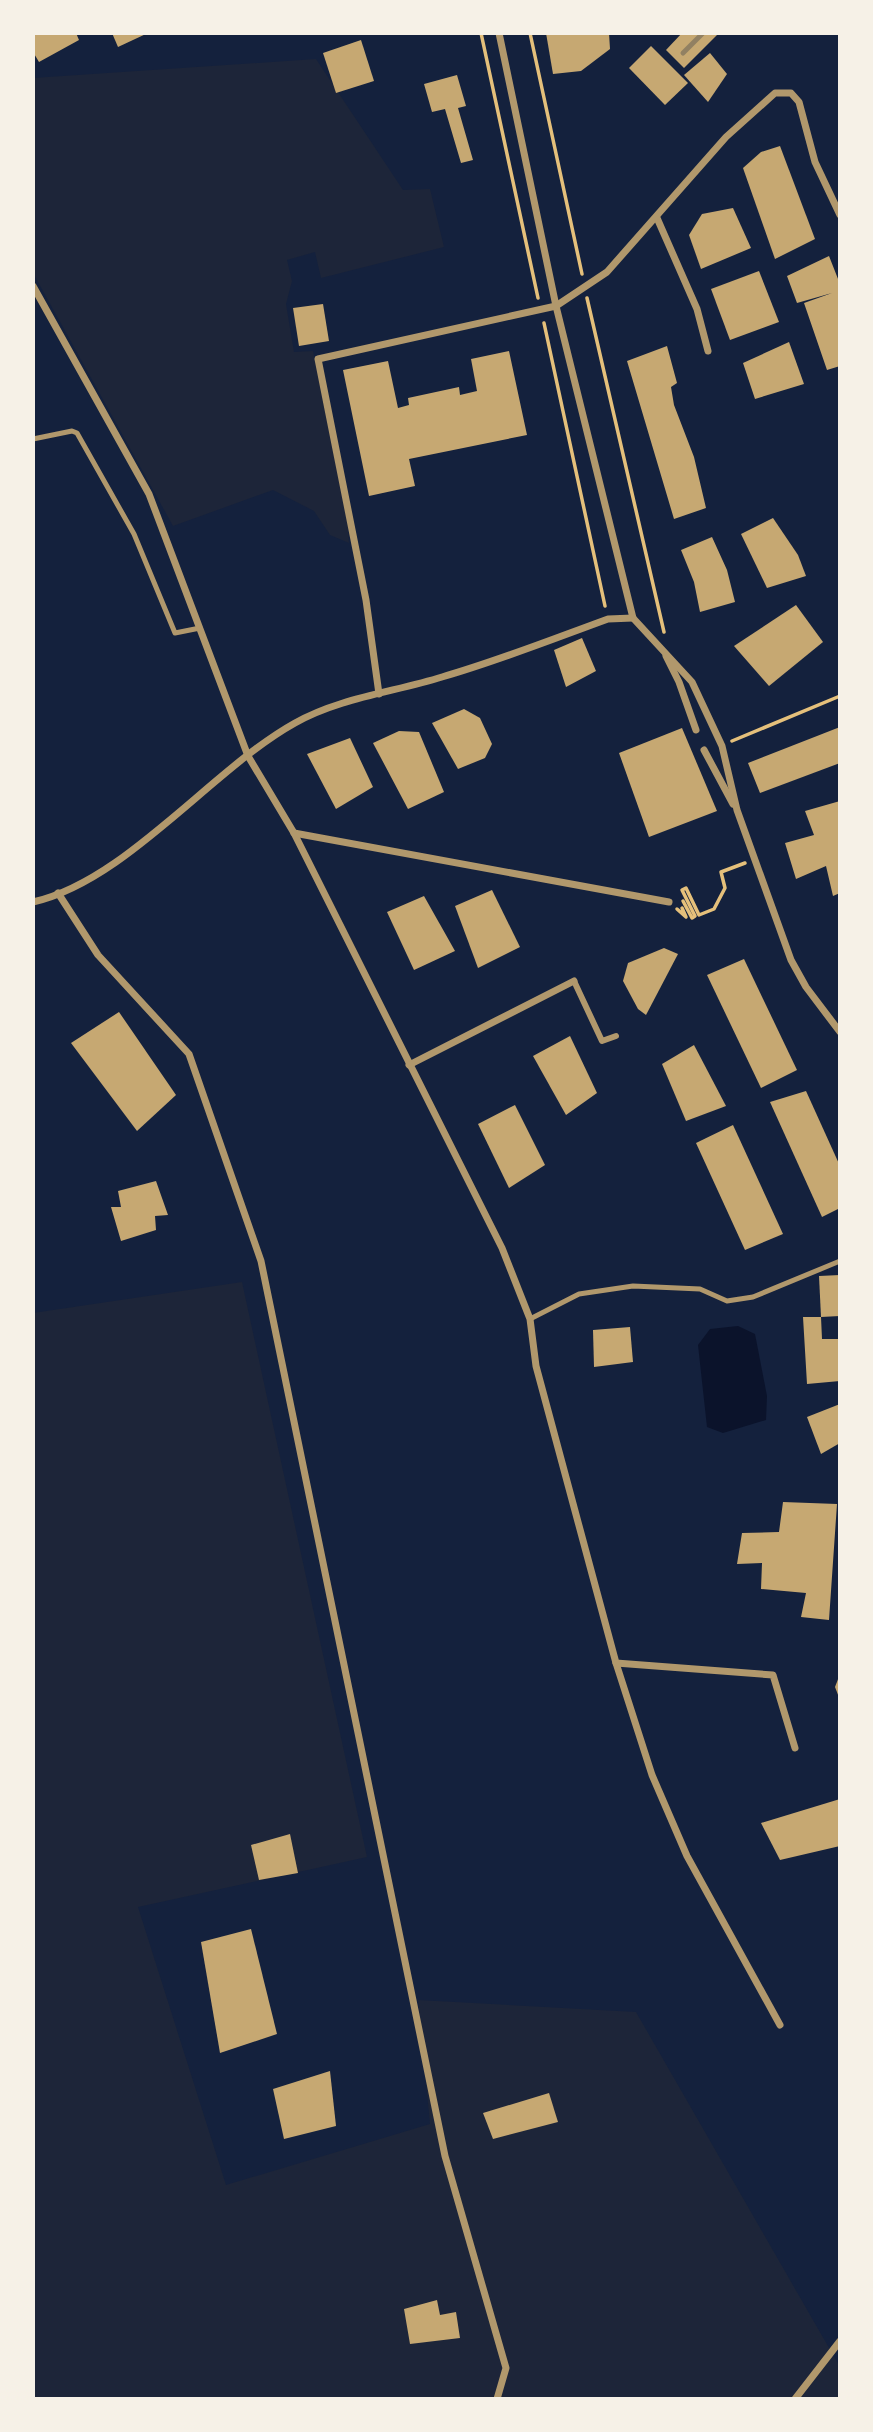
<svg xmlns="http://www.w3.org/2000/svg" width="873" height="2432" font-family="Mulish,sans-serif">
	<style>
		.green { fill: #1d2539 }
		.water { fill: #0b132b }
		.building { fill: #c6a872 }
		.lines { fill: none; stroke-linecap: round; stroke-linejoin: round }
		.path { stroke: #e5c07b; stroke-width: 3.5 }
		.service { stroke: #b1986c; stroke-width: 5 }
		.pedestrian { stroke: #b1986c; stroke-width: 6 }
		.minor { stroke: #b1986c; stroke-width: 7 }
		.rail { stroke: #918062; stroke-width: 5 }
	</style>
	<rect width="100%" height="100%" fill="#14213d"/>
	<g class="green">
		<path d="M316,59l87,131 27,-1 14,58 -123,31 -6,-26 -28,8 5,21 -6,23 8,48 19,-1 35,175 1,17 -19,-8 -16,-24 -41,-21 -100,36 -140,-253v-195z"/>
		<path d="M242,1282l125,575 -229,50 88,278 204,-61 -12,-124 218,12 204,355v32h-807v-1086z"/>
	</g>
	<path class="water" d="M738,1326l17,8 12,62 -1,24 -43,13 -16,-6 -9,-82 12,-16z"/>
	<g class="building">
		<path d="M33,33h43l3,7 -40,22 -6,-10z"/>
		<path d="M112,33h36l-30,14z"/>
		<path d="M546,33h63l1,16 -29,22 -28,3z"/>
		<path d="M682,33h37l-35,35 -18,-18z"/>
		<path d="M361,40l13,41 -38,12 -13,-40z"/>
		<path d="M651,46l37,37 -23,22 -36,-37z"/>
		<path d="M710,53l17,21 -19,28 -24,-27z"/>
		<path d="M457,75l9,31 -8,2 15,52 -12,3 -16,-54 -13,3 -8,-28z"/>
		<path d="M780,146l35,93 -40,20 -32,-91 18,-16z"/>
		<path d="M733,208l18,40 -50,21 -12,-34 13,-21z"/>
		<path d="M829,256l11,28v82l-13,4 -23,-67 28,-10 -35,10 -10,-27z"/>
		<path d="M759,271l20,51 -49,18 -19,-51z"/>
		<path d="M323,304l6,37 -30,5 -6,-38z"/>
		<path d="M789,342l15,42 -49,15 -12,-36z"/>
		<path d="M667,346l10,37 -6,4 3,18 20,52 12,51 -32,11 -47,-158z"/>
		<path d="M509,351l18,84 -118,24 6,27 -46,10 -26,-126 45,-9 10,47 11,-3 -1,-7 51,-11 1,8 17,-4 -6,-32z"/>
		<path d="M773,518l25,37 8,21 -39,12 -26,-54z"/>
		<path d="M712,537l15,33 8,32 -35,10 -6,-30 -13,-32z"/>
		<path d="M796,605l27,37 -54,44 -35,-40z"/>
		<path d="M582,638l14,33 -30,16 -12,-37z"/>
		<path d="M464,709l16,9 12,26 -7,14 -27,11 -26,-46z"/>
		<path d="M840,727v36l-80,30 -12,-30z"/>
		<path d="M682,728l35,83 -68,26 -30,-84z"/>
		<path d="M399,731l20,1 25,60 -36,17 -35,-66z"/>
		<path d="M350,738l23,49 -37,22 -29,-55z"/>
		<path d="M840,801v92l-7,3 -7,-30 -30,13 -11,-36 29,-8 -9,-24z"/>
		<path d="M492,890l28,57 -42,21 -23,-62z"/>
		<path d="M424,896l31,55 -41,19 -27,-58z"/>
		<path d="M664,948l14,6 -32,61 -8,-6 -15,-28 5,-18z"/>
		<path d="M744,959l53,111 -36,18 -54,-113z"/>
		<path d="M119,1012l57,83 -39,36 -66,-88z"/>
		<path d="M570,1036l27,57 -31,22 -33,-59z"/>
		<path d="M694,1045l32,61 -40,15 -24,-57z"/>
		<path d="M806,1091l34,75v42l-18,9 -52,-115z"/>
		<path d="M515,1105l30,60 -36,23 -31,-64z"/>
		<path d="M733,1125l50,109 -38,16 -49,-107z"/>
		<path d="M156,1181l12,34 -13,1 1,14 -35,11 -10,-34h10l-3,-16z"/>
		<path d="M840,1275v41l-19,1 -2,-41z"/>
		<path d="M803,1317h18l1,22h18v42l-33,3z"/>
		<path d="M630,1327l3,35 -39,5 -1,-37z"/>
		<path d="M840,1404v39l-19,11 -14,-37z"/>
		<path d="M783,1502l54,2 -8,116 -28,-3 5,-24 -45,-4 1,-26 -25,1 5,-31 37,-1z"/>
		<path d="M840,1674v26l-5,-13z"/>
		<path d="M840,1799v47l-60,14 -19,-37z"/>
		<path d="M290,1834l8,39 -39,7 -8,-35z"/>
		<path d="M251,1929l26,105 -57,19 -19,-111z"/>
		<path d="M330,2071l6,55 -52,13 -11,-50z"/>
		<path d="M549,2093l9,29 -65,17 -10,-26z"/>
		<path d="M437,2300l3,15 16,-3 4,26 -50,6 -6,-35z"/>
	</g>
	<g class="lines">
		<g class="path">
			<path d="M481,33l57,265"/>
			<path d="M530,33l52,241"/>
			<path d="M587,298l77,334"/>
			<path d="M544,323l61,283"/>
			<path d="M732,741l108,-45"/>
			<path d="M683,901l9,17 3,-2 -13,-26 4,-2 13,27 15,-6 11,-21 -4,-16 24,-9"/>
			<path d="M677,909l9,8 -4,-9"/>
		</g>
		<g class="service">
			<path d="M33,439l39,-8 5,2 57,101 41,99 25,-5"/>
			<path d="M530,1319l49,-25 54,-8 67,3 27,12 26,-4 87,-36"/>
		</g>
		<path class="pedestrian" d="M574,981l28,60 14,-5"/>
		<g class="minor">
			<path d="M499,33l57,273 77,312 59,64 30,64 15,64 54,150 15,27 34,45"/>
			<path d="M657,218l40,91 11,42"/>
			<path d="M33,286l116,208 99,262 46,77 208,415 28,71 6,47 80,297 157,12 22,73"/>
			<path d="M666,656l13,26 17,48"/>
			<path d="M379,694l-13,-94 -48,-241 238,-53 51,-34 119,-135 49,-44h16l8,9 16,60 25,53"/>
			<path d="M704,750l29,54"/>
			<path d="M294,833l375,69"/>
			<path d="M58,893l40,62 91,99 72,207 184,895 61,212 -9,31"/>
			<path d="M33,902c93,-21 179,-133 262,-179 44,-25 99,-31 147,-46 56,-16 111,-38 166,-58l25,-1"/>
			<path d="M409,1065l165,-84"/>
			<path d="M616,1663l36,112 35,81 93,169"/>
			<path d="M795,2399l45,-58"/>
		</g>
		<path class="rail" d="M683,53l20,-20"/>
	</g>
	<rect width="873" height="2432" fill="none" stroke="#f6f1e7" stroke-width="70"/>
</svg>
